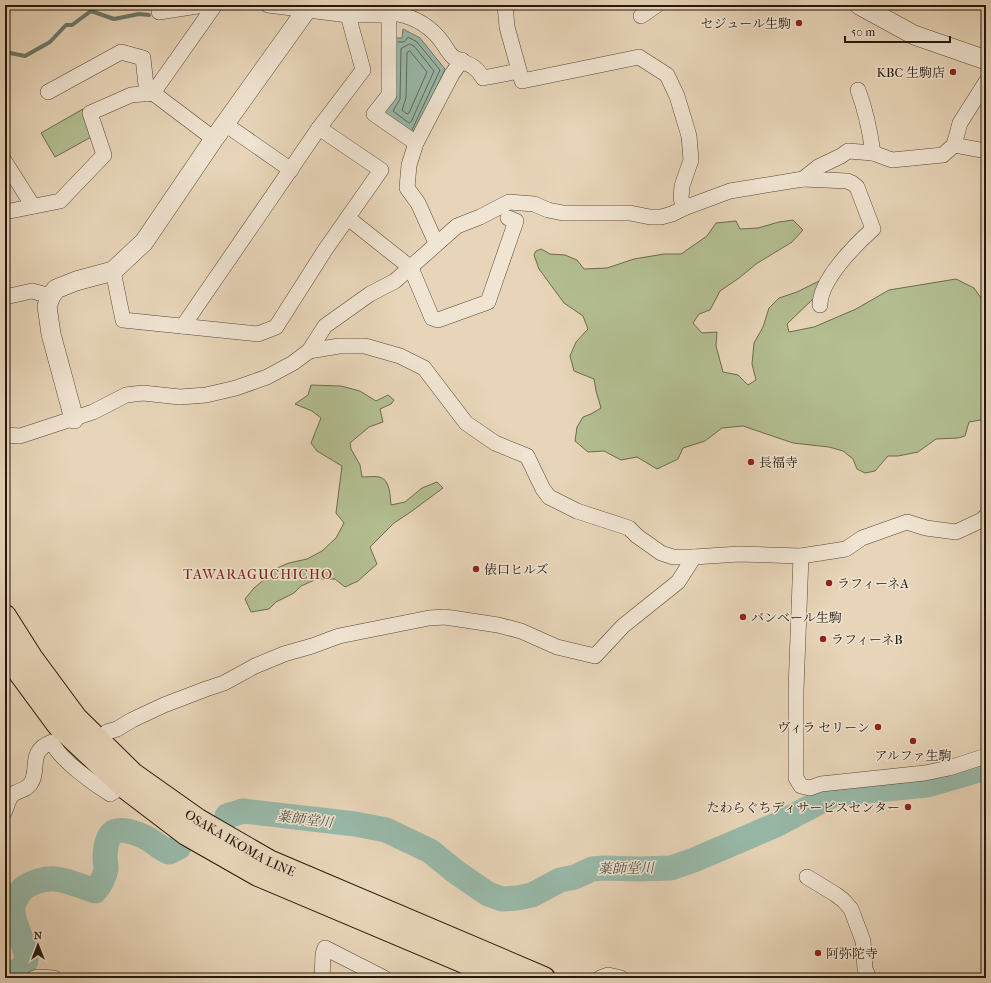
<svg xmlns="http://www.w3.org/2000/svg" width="991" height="983" font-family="'IM FELL French Canon','Noto Serif JP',serif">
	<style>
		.green { fill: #b3be91; stroke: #6c6b4e }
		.water { fill: #98b9a9; stroke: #6a796a }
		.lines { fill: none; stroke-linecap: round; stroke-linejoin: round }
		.shore { stroke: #5e685a; stroke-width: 1 }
		.stream { stroke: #6a796a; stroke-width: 4 }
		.river { stroke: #98b9a9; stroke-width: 25 }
		.minor-casing { stroke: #554736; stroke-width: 16 }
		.tertiary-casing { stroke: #554736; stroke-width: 20 }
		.primary-casing { stroke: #24180b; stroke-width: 24 }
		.minor { stroke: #f0e4d2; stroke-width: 15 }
		.tertiary { stroke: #f0e4d2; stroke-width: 19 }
		.primary { stroke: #e8d5b9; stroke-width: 22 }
		.poi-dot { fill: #8f2418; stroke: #f0e4d2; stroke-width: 1.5 }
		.labels { text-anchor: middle; stroke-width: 3; stroke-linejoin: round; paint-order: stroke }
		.poi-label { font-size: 13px; fill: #24180b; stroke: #f0e4d2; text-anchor: start }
		.street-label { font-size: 13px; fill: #24180b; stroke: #f0e4d2 }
		.neighbourhood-label { font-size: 14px; letter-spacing: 1px; fill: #7a1f14; stroke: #f0e4d2 }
		.water-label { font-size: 14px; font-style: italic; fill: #4d5042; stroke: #f0e4d2 }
	</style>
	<rect width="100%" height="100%" fill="#e8d5b9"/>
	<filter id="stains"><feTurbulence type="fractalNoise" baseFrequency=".005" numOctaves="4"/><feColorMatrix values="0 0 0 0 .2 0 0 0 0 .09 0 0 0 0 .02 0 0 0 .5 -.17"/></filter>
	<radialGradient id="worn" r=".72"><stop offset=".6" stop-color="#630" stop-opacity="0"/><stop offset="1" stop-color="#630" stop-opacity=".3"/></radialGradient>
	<g class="green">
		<path d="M83,109l10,27 -38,21 -14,-24z"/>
		<path d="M793,220l10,10 -11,12 -36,22 -17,14 -19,13 -10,19 -11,4 -6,9 9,10 15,-1 -1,14 7,26 15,3 10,10 8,-5 -4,-16 2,-21 9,-16 6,-19 10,-10 18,-6 22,-11 3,2 -6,13 -29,28 2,8 25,-5 42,-18 33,-19 67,-11 18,9 7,10 5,12v109l-17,3 -4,14 -7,2 -22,1 -18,13 -20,4h-10l-13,15 -10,2 -8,-4 -4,-10 -10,-8 -14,-4 -36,-4 -50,-17 -21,2 -17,13 -22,7 -5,11 -21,10 -20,-12 -16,3 -17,-9 -16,1 -13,-11 2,-14 6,-10 8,-3 10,-6 -5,-17 -2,-12 -20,-8 -4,-15 6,-14 12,-13 -5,-13 -19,-13 -25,-34 -5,-14 2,-4 5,-2 9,5 15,1 12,5 7,9 23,-1 27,-9 30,-5h17l26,-18 9,-13 20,-2 4,8 18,-1 21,-6z"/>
		<path d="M311,385l30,1 19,5 16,10 12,-6 6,5 -3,4 -11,5 3,13 -14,5 -19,16 1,6 9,16 2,12c5,0 12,-1 17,0 11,2 11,18 12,28l14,-3 17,-14 15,-6 6,6 -31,23 -18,12 -24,24 7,17 -19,17 -13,6 -10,-8h-18l-16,7 -7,7 -18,9 -7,7 -18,3 -6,-13 9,-11 25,-21 10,-4 18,-4 15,-8 14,-13 8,-15 -8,-10 6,-47 -25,-15 -6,-8 10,-25 -9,-7 -17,-7 13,-9z"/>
	</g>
	<path class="water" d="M403,29l17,9 25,31 -31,69 -35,-25 13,-75h10z"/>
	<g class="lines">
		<g class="shore">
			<path d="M398,42h6l4,-5 9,5 23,28 -28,60"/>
			<path d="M410,44l4,2 20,25 -23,51 -2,1 -16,-12 7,-12 1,-50z"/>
			<path d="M410,51l17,21 -18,41 -2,1 -5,-4 4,-12 1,-45z"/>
		</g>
		<path class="stream" d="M5,52l20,4 25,-14 16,-17h6l19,-14 23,8 25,-5 10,1"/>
		<g class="river">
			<path d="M227,816l16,-5 112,13 31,6 44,21 26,21 32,22 14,5 15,-1 15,-3 28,-15 15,-3 17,-8 12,-1 35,1 32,-1 23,-8 82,-35 59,-31 92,-9 59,-17"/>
			<path d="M5,976c7,-3 17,-5 20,-13 6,-11 -14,-40 -12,-55 0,-3 2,-7 3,-9 2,-5 5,-9 9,-12 28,-16 43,-5 70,4 5,-5 10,-15 11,-22 0,-4 -1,-8 -1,-12 1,-27 10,-32 35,-22 12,4 18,13 29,17l10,-5"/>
		</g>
		<defs>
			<g id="minor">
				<path d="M268,5l80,10h41v80l-15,19 42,29"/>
				<path d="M396,5l2,9c19,4 33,13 44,28 3,4 7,12 11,15 14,8 21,6 30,21l36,-7"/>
				<path d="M505,5l2,22 15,54 117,-24 28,18 10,21 12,40 2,24 -9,26 -1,12 3,10"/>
				<path d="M159,12l45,-7"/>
				<path d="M641,16l16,-11"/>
				<path d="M858,90c8,21 12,41 15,63"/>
				<path d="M48,92l73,-40 22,6 4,36"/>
				<path d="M153,93l62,-88"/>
				<path d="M225,124l66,46"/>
				<path d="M954,145l32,6"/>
				<path d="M5,162l28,44"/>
				<path d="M803,179l44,2 5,2 5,4 16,42c-18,16 -53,51 -53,76"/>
				<path d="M5,212l55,-11 44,-46 -14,-42 41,-18 22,-2 61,46"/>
				<path d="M348,218l63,50 21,50 6,2 50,-18 28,-81 -8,-3"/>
				<path d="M436,243l-18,-40 -11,-15 2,-23 7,-22 36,-69 10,-14"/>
				<path d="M113,271l10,49 135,14 18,-7 49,-77 56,-80 -62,-42"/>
				<path d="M5,297l27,-6 19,5"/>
				<path d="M183,326l136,-198 44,-58 -15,-55"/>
				<path d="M309,351l30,-5h26l35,10 24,12 42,55 29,20 32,13 16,33 6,8 28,14 52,17 8,8 24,17 12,4h21l45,-3 62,2 45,-7 16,-11 45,-16 19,6 30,4 26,-12 4,-4"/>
				<path d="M5,435l15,1 73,-24 33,-17 17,-2 37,4 26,-2 30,-7 31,-11 26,-14 16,-12 16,-25 45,-32 25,-13 62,-55 23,-9 29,-15 25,2 14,6 15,3h67l20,4h11l11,-3 12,-6 46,-17 73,-12 15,-12 23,-11 7,-5 25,2 19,7 51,-5 11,-10 6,-22 26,-41"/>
				<path d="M801,556l-5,134v88l5,8 9,2 11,-4 104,-11 24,-5 37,-12"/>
				<path d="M107,732l10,-3 15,-9 32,-15 42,-16 18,-6 31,-17 29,-12 28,-8 27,-10 90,-18 16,-1 53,8 23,6 36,16 38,9 28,-30 55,-44 16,-25"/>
				<path d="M5,811c2,-6 4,-15 10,-18 7,-4 12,-3 16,-10 9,-14 -4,-32 21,-41 7,17 42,42 58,52l13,-8"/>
				<path d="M807,877l28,17 8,6 8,9 12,32 2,28 4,9"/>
				<path d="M34,978l3,-1 17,1"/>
				<path d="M322,978l1,-24 2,-6 59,30"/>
				<path d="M600,978l8,-3 13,3"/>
			</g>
			<g id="tertiary">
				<path d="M859,5l55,30 72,25"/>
				<path d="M74,419l-23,-85 -4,-28 4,-10 5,-7 20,-8 37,-10 31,-29 70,-103 96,-134"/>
			</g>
			<g id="primary">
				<path id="s1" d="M5,616l26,41 45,61 57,56 65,46 71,41 275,117"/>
				<path d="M5,653l53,72 65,61 63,48 72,41 244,103"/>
			</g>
		</defs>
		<use href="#minor" class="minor-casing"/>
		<use href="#tertiary" class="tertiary-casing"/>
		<use href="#primary" class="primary-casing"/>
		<use href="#minor" class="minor"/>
		<use href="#tertiary" class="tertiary"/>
		<use href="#primary" class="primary"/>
	</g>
	<g class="poi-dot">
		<circle cx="799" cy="23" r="4"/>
		<circle cx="953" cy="72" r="4"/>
		<circle cx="751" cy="462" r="4"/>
		<circle cx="476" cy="569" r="4"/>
		<circle cx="829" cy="583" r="4"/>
		<circle cx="743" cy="617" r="4"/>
		<circle cx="823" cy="639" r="4"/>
		<circle cx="878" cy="727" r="4"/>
		<circle cx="913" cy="741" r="4"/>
		<circle cx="908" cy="807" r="4"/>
		<circle cx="818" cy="953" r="4"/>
	</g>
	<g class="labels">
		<g class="poi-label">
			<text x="791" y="28" text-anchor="end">セジュール生駒</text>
			<text x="945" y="77" text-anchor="end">KBC 生駒店</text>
			<text x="759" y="467">長福寺</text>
			<text x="484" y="574">俵口ヒルズ</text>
			<text x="837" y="588">ラフィーネA</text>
			<text x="751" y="622">バンベール生駒</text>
			<text x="831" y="644">ラフィーネB</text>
			<text x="870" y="732" text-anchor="end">ヴィラ セリーン</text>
			<text x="913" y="760" text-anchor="middle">アルファ生駒</text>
			<text x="900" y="812" text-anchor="end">たわらぐちディサービスセンター</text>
			<text x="826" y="958">阿弥陀寺</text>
		</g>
		<g class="street-label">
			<text dy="5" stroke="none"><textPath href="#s1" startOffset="332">OSAKA IKOMA LINE</textPath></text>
		</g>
		<g class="neighbourhood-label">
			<text x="258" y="579">TAWARAGUCHICHO</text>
		</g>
		<g class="water-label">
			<text transform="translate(305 819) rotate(7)" y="5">薬師堂川</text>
			<text transform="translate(626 868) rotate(-1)" y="5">薬師堂川</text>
		</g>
	</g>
	<rect width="991" height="983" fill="none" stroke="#e8d5b9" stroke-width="20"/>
	<rect x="6" y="6" width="979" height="971" fill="none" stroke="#24180b" stroke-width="2"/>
	<rect x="10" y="10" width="971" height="963" fill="none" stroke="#24180b"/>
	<g transform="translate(38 945)" stroke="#f0e4d2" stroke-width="3" paint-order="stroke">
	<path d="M0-3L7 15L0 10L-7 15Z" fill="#24180b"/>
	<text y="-6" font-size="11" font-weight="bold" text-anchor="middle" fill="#24180b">N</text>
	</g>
	<path d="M845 36v6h105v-6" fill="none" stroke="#24180b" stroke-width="2"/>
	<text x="851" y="36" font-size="12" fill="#24180b" stroke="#f0e4d2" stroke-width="3" paint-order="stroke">50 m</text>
	<rect width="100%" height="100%" filter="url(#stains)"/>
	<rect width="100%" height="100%" fill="url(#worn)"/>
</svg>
